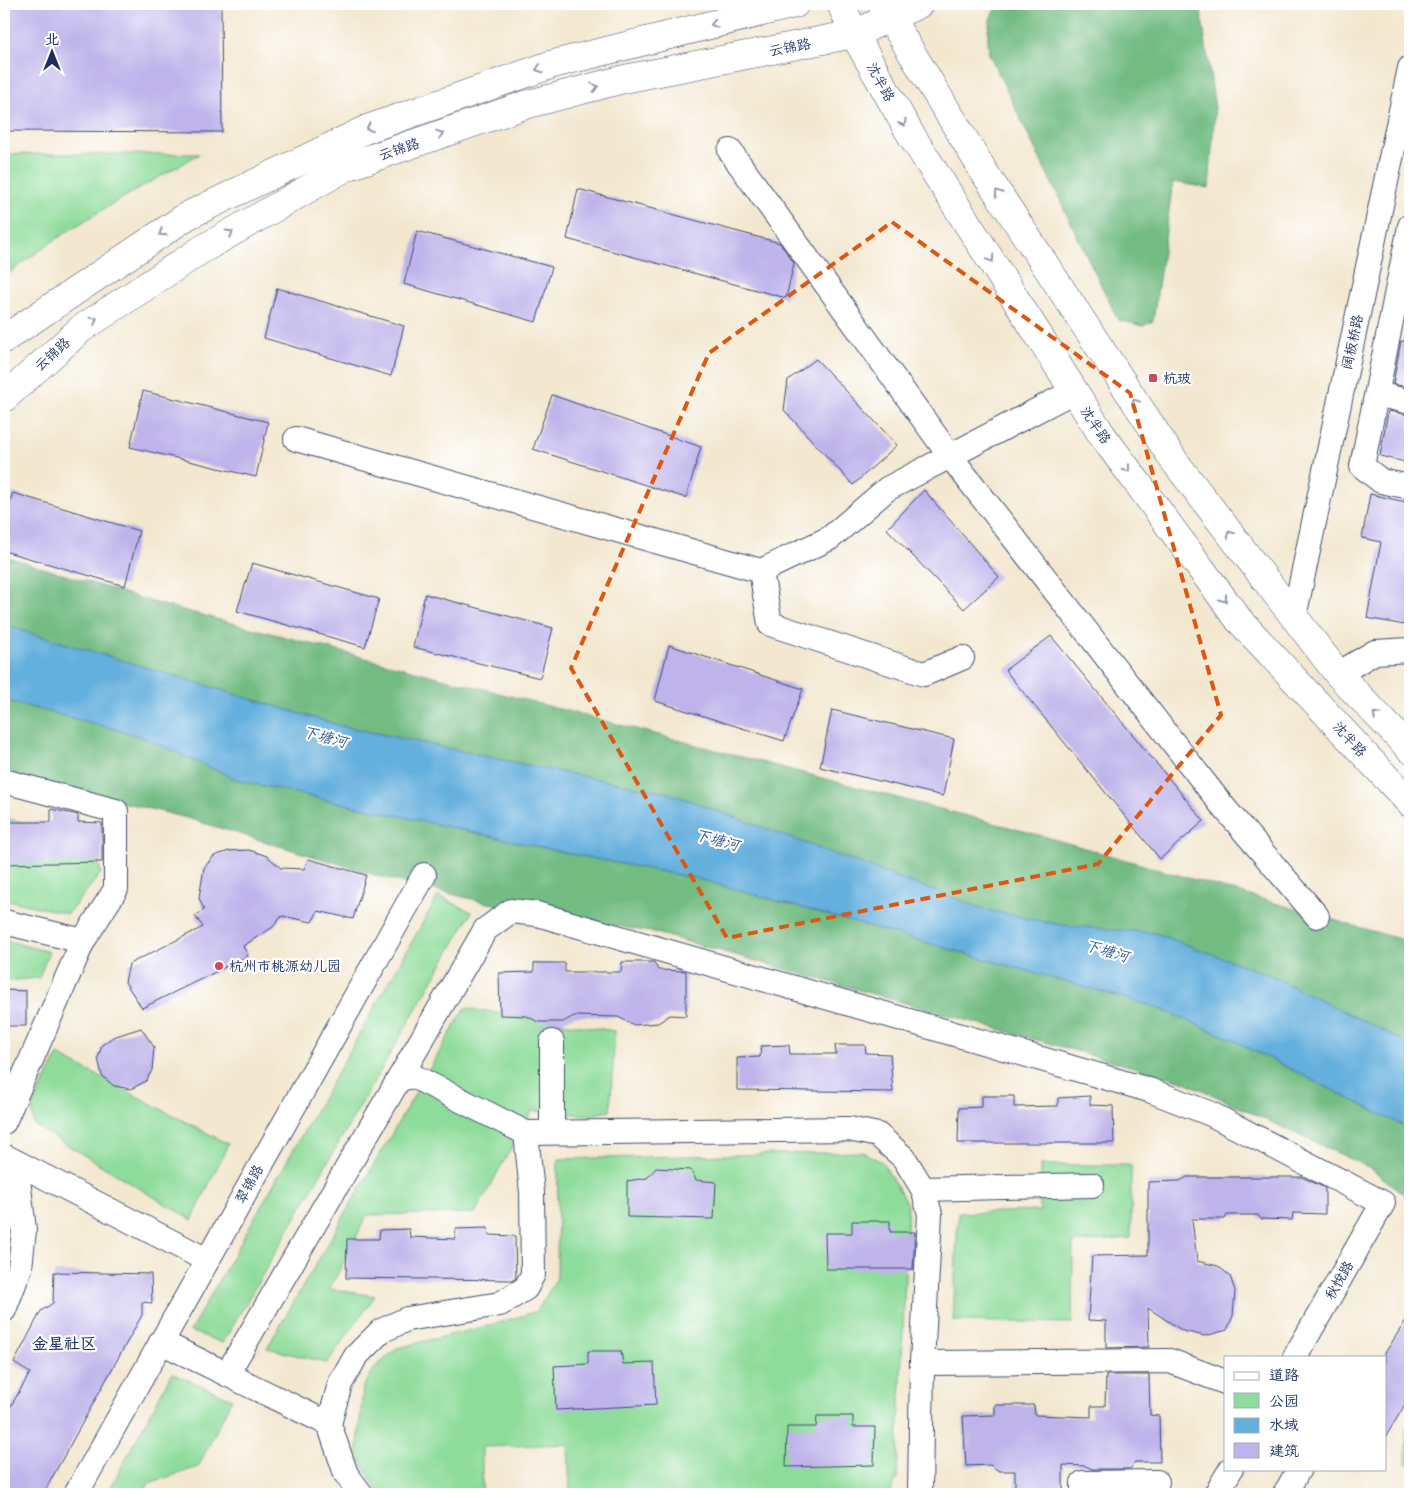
<svg xmlns="http://www.w3.org/2000/svg" width="1414" height="1498" font-family="'Gochi Hand','LXGW WenKai TC',sans-serif">
	<style>
		.green { fill: #8edc9a; stroke: #54867c }
		.forest { fill: #72bc82; stroke: #467670 }
		.water { fill: #64afdd; stroke: #406f9e }
		.building { fill: #beb3ea }
		.lines { fill: none; stroke-linecap: round; stroke-linejoin: round }
		.minor-casing { stroke: #3b4b6f; stroke-width: 26 }
		.major-casing { stroke: #3b4b6f; stroke-width: 29 }
		.minor { stroke: #fff; stroke-width: 24 }
		.major { stroke: #fff; stroke-width: 28 }
		.oneway { stroke: #8d97ae }
		.marked { fill: none; stroke: #de5710; stroke-width: 4; stroke-dasharray: 10 6; stroke-linejoin: round }
		.poi-dot { fill: #d1495b; stroke: #fff; stroke-width: 2 }
		.labels { text-anchor: middle; stroke-width: 4.5; stroke-linejoin: round; paint-order: stroke }
		.street-label { font-size: 14px; fill: #1b2f5e; stroke: #fff }
		.poi-label { font-size: 14px; fill: #1b2f5e; stroke: #fff; text-anchor: start }
		.water-label { font-size: 15px; font-style: italic; fill: #355c8a; stroke: #fff }
		.quarter-label { font-size: 16px; font-weight: bold; fill: #1b2f5e; stroke: #fff }
	</style>
	<rect width="100%" height="100%" fill="#fff"/>
	<filter id="ink" filterUnits="userSpaceOnUse"><feTurbulence type="fractalNoise" baseFrequency=".02" numOctaves="2"/><feDisplacementMap in="SourceGraphic" scale="10" xChannelSelector="R" yChannelSelector="G"/><feConvolveMatrix kernelMatrix="1 2 1 2 8 2 1 2 1" color-interpolation-filters="sRGB"/></filter>
	<filter id="wash" filterUnits="userSpaceOnUse"><feTurbulence type="fractalNoise" baseFrequency=".0096" numOctaves="4" result="noise"/><feDisplacementMap in="SourceGraphic" scale="20" xChannelSelector="R" yChannelSelector="G"/><feGaussianBlur stdDeviation="1.12" result="paint"/><feColorMatrix in="noise" values="0 0 0 0 0 0 0 0 0 0 0 0 0 0 0 0 0 1.4 0 .05"/><feComposite in="paint" operator="in"/></filter>
	<g filter="url(#wash)">
		<rect width="100%" height="100%" fill="#f3e7cf"/>
		<g class="green">
			<path d="M4,154h195c-64,38 -139,76 -195,124z"/>
			<path d="M4,818l89,19 8,36 -33,41 -64,-15z"/>
			<path d="M438,896l34,16 -249,431 -33,-12z"/>
			<path d="M4,940l45,12 -10,26 -35,3z"/>
			<path d="M465,1008l150,23 -5,80 -22,4 -56,-4 -57,102 -108,2 -37,74 45,7 -48,67 -60,-15z"/>
			<path d="M58,1055l170,89 -36,76 -158,-95 -2,-18z"/>
			<path d="M862,1152l20,10 26,43 -11,272 -7,17h-320l-2,-50 -86,3v47h-98l-7,-4 -20,-36 6,-67 12,-19 22,-20 98,-24 42,-13 20,-33 1,-119z"/>
			<path d="M1040,1165h91v73l-58,5 -1,80 -119,-2 5,-108 82,-2z"/>
			<path d="M172,1373l60,26 -34,68 -49,16 -6,11h-36z"/>
			<path d="M1410,1423v41h-4v-34z"/>
		</g>
		<g class="forest">
			<path d="M999,4h201l15,104 -6,80 -36,-6 -20,139 -10,5 -25,-6 -129,-266c-2,-18 -3,-35 10,-50z"/>
			<path d="M4,556l152,47 887,233 367,106v102l-140,-69 -209,-50 -75,-15 -317,-117 -119,-23 -212,-45 -334,-100z"/>
			<path d="M4,700l133,35 104,46 335,74 119,23 461,129 75,32 179,90v70l-40,-31 -187,-87 -527,-148 -168,-30 -106,-26 -195,-59 -183,-45z"/>
		</g>
		<path class="water" d="M4,625l334,100 212,45 119,23 317,117 75,15 94,8 115,42 140,69v85l-179,-90 -75,-32 -461,-129 -119,-23 -335,-74 -104,-46 -133,-35z"/>
		<g id="blocks">
			<g class="building">
				<path d="M4,4h217l1,128 -218,-1z"/>
				<path d="M578,189l202,54 14,20 -8,35 -219,-59z"/>
				<path d="M417,231l135,36 -16,55 -132,-38z"/>
				<path d="M277,288l127,38 -13,50 -127,-38z"/>
				<path d="M1401,341l9,1v46l-17,-4z"/>
				<path d="M816,359l81,86 -44,40 -69,-75 4,-30z"/>
				<path d="M143,391l125,31 -12,55 -126,-30z"/>
				<path d="M552,395l149,52 -15,51 -153,-49z"/>
				<path d="M1388,411l22,4v48l-30,-7z"/>
				<path d="M924,490l75,87 -35,32 -77,-80z"/>
				<path d="M13,493l126,38 -14,55 -121,-35v-33z"/>
				<path d="M1370,494l40,9v123l-43,-8 14,-76 -19,-4z"/>
				<path d="M252,563l127,36 -14,48 -128,-36z"/>
				<path d="M425,594l128,34 -13,50 -127,-31z"/>
				<path d="M1051,636l153,185 -44,38 -155,-189z"/>
				<path d="M669,645l134,44 -19,52 -129,-40z"/>
				<path d="M832,710l122,29 -11,57 -123,-29z"/>
				<path d="M51,809l27,6v7l24,1v39l-98,2v-42h47z"/>
				<path d="M249,850l18,6 14,12 23,1 4,-10 58,16 -13,44 -35,-8 -6,11 -30,-6 -9,11 -30,19 5,10 -106,52 -17,-26 4,-18 74,-37 -8,-11 9,-6 -5,-12 5,-30 10,-12 15,-5z"/>
				<path d="M622,962h32l4,8 28,1v45l-16,-1 -12,8 -24,2 -16,-8 -44,-1 -11,6h-25l-11,-6 -27,-1 -1,-42 35,-1v-9h31v9h56z"/>
				<path d="M4,990l22,1v35h-22z"/>
				<path d="M141,1028l13,19 -2,23 -6,11 -15,8 -17,-3 -12,-10 -4,-18 4,-13 11,-8z"/>
				<path d="M789,1045l1,9h46l-1,-9h30l1,8 24,1 3,38 -156,-2v-32l23,-1 1,-11z"/>
				<path d="M982,1096h32v11l44,-1v-8l32,-2v9l23,1 1,37h-156l1,-35 23,-1z"/>
				<path d="M656,1168l35,2 5,10 20,2 -2,37 -87,-2v-36l20,-3z"/>
				<path d="M1187,1177h115l23,11v26l-32,-1 -1,7 -31,-1 -3,-4h-31l-2,4h-33l5,42 21,5 12,10 5,15 -2,25 -6,14 -22,6 -22,-5 -35,-23 1,39 -43,1v-27l-18,-1 4,-64 56,-1v-73l32,-1z"/>
				<path d="M852,1221h38v11h25l-2,37h-87l-1,-36h27z"/>
				<path d="M488,1228l1,7 26,1 1,42 -3,2 -167,-2 1,-39h32l1,-9 29,-1 1,8 45,2 1,-10z"/>
				<path d="M54,1272l97,2 1,29 -10,-1v13l-99,179h-39v-76l26,-45 -16,-10 27,-52 12,-8z"/>
				<path d="M1410,1314v82l-25,42v-85z"/>
				<path d="M588,1351h33l2,13 31,-1 2,42 -100,5 -2,-44 34,-2z"/>
				<path d="M1106,1375h43l1,40 9,1 1,46h-25l-5,7h-38l-6,-3 -23,-1v29h-48v-23h-16l-9,-6 -24,1 -3,-50 32,-1v-10h39l1,10 56,2v-11h14z"/>
				<path d="M817,1416h36v11h22l-1,38 -88,2 1,-40h29z"/>
			</g>
		</g>
	</g>
	<g filter="url(#ink)">
		<use href="#blocks" fill-opacity="0" stroke="#3b4b6f" stroke-width="1"/>
		<g class="lines">
			<defs>
				<g id="minor">
					<path d="M730,151l220,305 271,348 96,112"/>
					<path d="M1410,226l-48,240 19,15 29,6"/>
					<path d="M1377,394l33,8"/>
					<path d="M296,439l465,132 9,53 154,50 38,-16"/>
					<path d="M761,571l69,-33 57,-49 187,-98"/>
					<path d="M1294,617l116,-549"/>
					<path d="M1338,674l37,-22 35,-2"/>
					<path d="M4,781l112,30v78l-33,52"/>
					<path d="M4,922l79,19 -79,181"/>
					<path d="M552,1042v90"/>
					<path d="M399,1079l86,-149 26,-19 26,3 612,176 62,24 172,89 -88,154"/>
					<path d="M4,1156l203,104"/>
					<path d="M923,1189l169,-4"/>
					<path d="M4,1310l16,-42 4,-38 -8,-68"/>
					<path d="M161,1342l168,82"/>
					<path d="M922,1363l248,-2 55,21"/>
					<path d="M227,1374l172,-295 14,-3 113,57 323,-4 29,6 26,23 19,31 7,25 -8,149 -2,131"/>
					<path d="M76,1494l348,-619"/>
					<path d="M361,1494l-15,-20 -17,-50 11,-40 16,-28 25,-25 26,-12 93,-15 26,-16 7,-14 -1,-81 -6,-60"/>
					<path d="M1083,1494v-11l74,-1 -7,12"/>
					<path d="M1216,1494l15,-25"/>
					<path d="M1285,1494l14,-25"/>
				</g>
				<g id="major">
					<path d="M841,4l13,30 54,96 194,305 137,185 171,183"/>
					<path d="M882,4l104,171 189,287 163,212 72,75"/>
					<path d="M4,339l183,-123 180,-87 186,-65 242,-60"/>
					<path d="M4,398l77,-69 120,-79 145,-83 179,-62 99,-26 230,-45 65,-30"/>
				</g>
			</defs>
			<use href="#minor" class="minor-casing"/>
			<use href="#major" class="major-casing"/>
			<use href="#minor" class="minor"/>
			<use href="#major" class="major"/>
		</g>
		<defs><path id="oneway-chevron" d="M-2-3.5L2.5 0L-2 3.5" fill="none" stroke-width="1.6" stroke-linecap="round" stroke-linejoin="round" transform="scale(1.25)"/></defs>
		<g class="oneway">
			<use href="#oneway-chevron" transform="translate(714 24) rotate(166)"/>
			<use href="#oneway-chevron" transform="translate(539 69) rotate(161)"/>
			<use href="#oneway-chevron" transform="translate(595 87) rotate(-15)"/>
			<use href="#oneway-chevron" transform="translate(903 123) rotate(61)"/>
			<use href="#oneway-chevron" transform="translate(369 128) rotate(158)"/>
			<use href="#oneway-chevron" transform="translate(440 134) rotate(-19)"/>
			<use href="#oneway-chevron" transform="translate(998 193) rotate(-123)"/>
			<use href="#oneway-chevron" transform="translate(162 233) rotate(146)"/>
			<use href="#oneway-chevron" transform="translate(230 233) rotate(-30)"/>
			<use href="#oneway-chevron" transform="translate(991 259) rotate(57)"/>
			<use href="#oneway-chevron" transform="translate(94 320) rotate(-33)"/>
			<use href="#oneway-chevron" transform="translate(1135 402) rotate(-124)"/>
			<use href="#oneway-chevron" transform="translate(1127 469) rotate(53)"/>
			<use href="#oneway-chevron" transform="translate(1230 534) rotate(-127)"/>
			<use href="#oneway-chevron" transform="translate(1224 599) rotate(53)"/>
			<use href="#oneway-chevron" transform="translate(1376 715) rotate(-135)"/>
		</g>
	</g>
	<path class="marked" d="M892,222l238,171 91,322 -123,149 -371,74 -156,-270 138,-315z"/>
	<g class="poi-dot">
		<rect x="1148" y="373" width="10" height="10" rx="2.5"/>
		<circle cx="219" cy="966" r="5"/>
	</g>
	<g class="labels">
		<g class="street-label">
			<text transform="translate(790 47) rotate(-11)" y="5">云锦路</text>
			<text transform="translate(881 82) rotate(61)" y="5">沈半路</text>
			<text transform="translate(399 149) rotate(-19)" y="5">云锦路</text>
			<text transform="translate(1352 342) rotate(-78)" y="5">阔板桥路</text>
			<text transform="translate(52 354) rotate(-42)" y="5">云锦路</text>
			<text transform="translate(1096 425) rotate(56)" y="5">沈半路</text>
			<text transform="translate(1350 739) rotate(47)" y="5">沈半路</text>
			<text transform="translate(249 1184) rotate(-61)" y="5">翠锦路</text>
			<text transform="translate(1339 1280) rotate(-60)" y="5">秋悦路</text>
		</g>
		<g class="poi-label">
			<text x="1163" y="383">杭玻</text>
			<text x="229" y="971">杭州市桃源幼儿园</text>
		</g>
		<g class="water-label">
			<text transform="translate(325 737) rotate(15)" y="5">下塘河</text>
			<text transform="translate(717 840) rotate(15)" y="5">下塘河</text>
			<text transform="translate(1107 951) rotate(16)" y="5">下塘河</text>
		</g>
		<g class="quarter-label">
			<text x="64" y="1349">金星社区</text>
		</g>
	</g>
	<rect width="1414" height="1498" fill="none" stroke="#fff" stroke-width="20"/>
	<rect x="1224" y="1356" width="162" height="115" fill="#ffffff" stroke="#a4acbf"/>
	<rect x="1234" y="1372" width="25" height="8" fill="#ffffff" stroke="#a4acbf"/>
	<text x="1269" y="1380" font-size="15" fill="#1b2f5e">道路</text>
	<rect x="1234" y="1393" width="25" height="15" fill="#8edc9a" stroke="#a4acbf"/>
	<text x="1269" y="1406" font-size="15" fill="#1b2f5e">公园</text>
	<rect x="1234" y="1418" width="25" height="15" fill="#64afdd" stroke="#a4acbf"/>
	<text x="1269" y="1430" font-size="15" fill="#1b2f5e">水域</text>
	<rect x="1234" y="1443" width="25" height="15" fill="#beb3ea" stroke="#a4acbf"/>
	<text x="1269" y="1456" font-size="15" fill="#1b2f5e">建筑</text>
	<g transform="translate(52 52)" stroke="#ffffff" stroke-width="4" paint-order="stroke">
	<path d="M0-4L9 19L0 12L-9 19Z" fill="#1b2f5e"/>
	<text y="-8" font-size="14" font-weight="bold" text-anchor="middle" fill="#1b2f5e">北</text>
	</g>
</svg>
